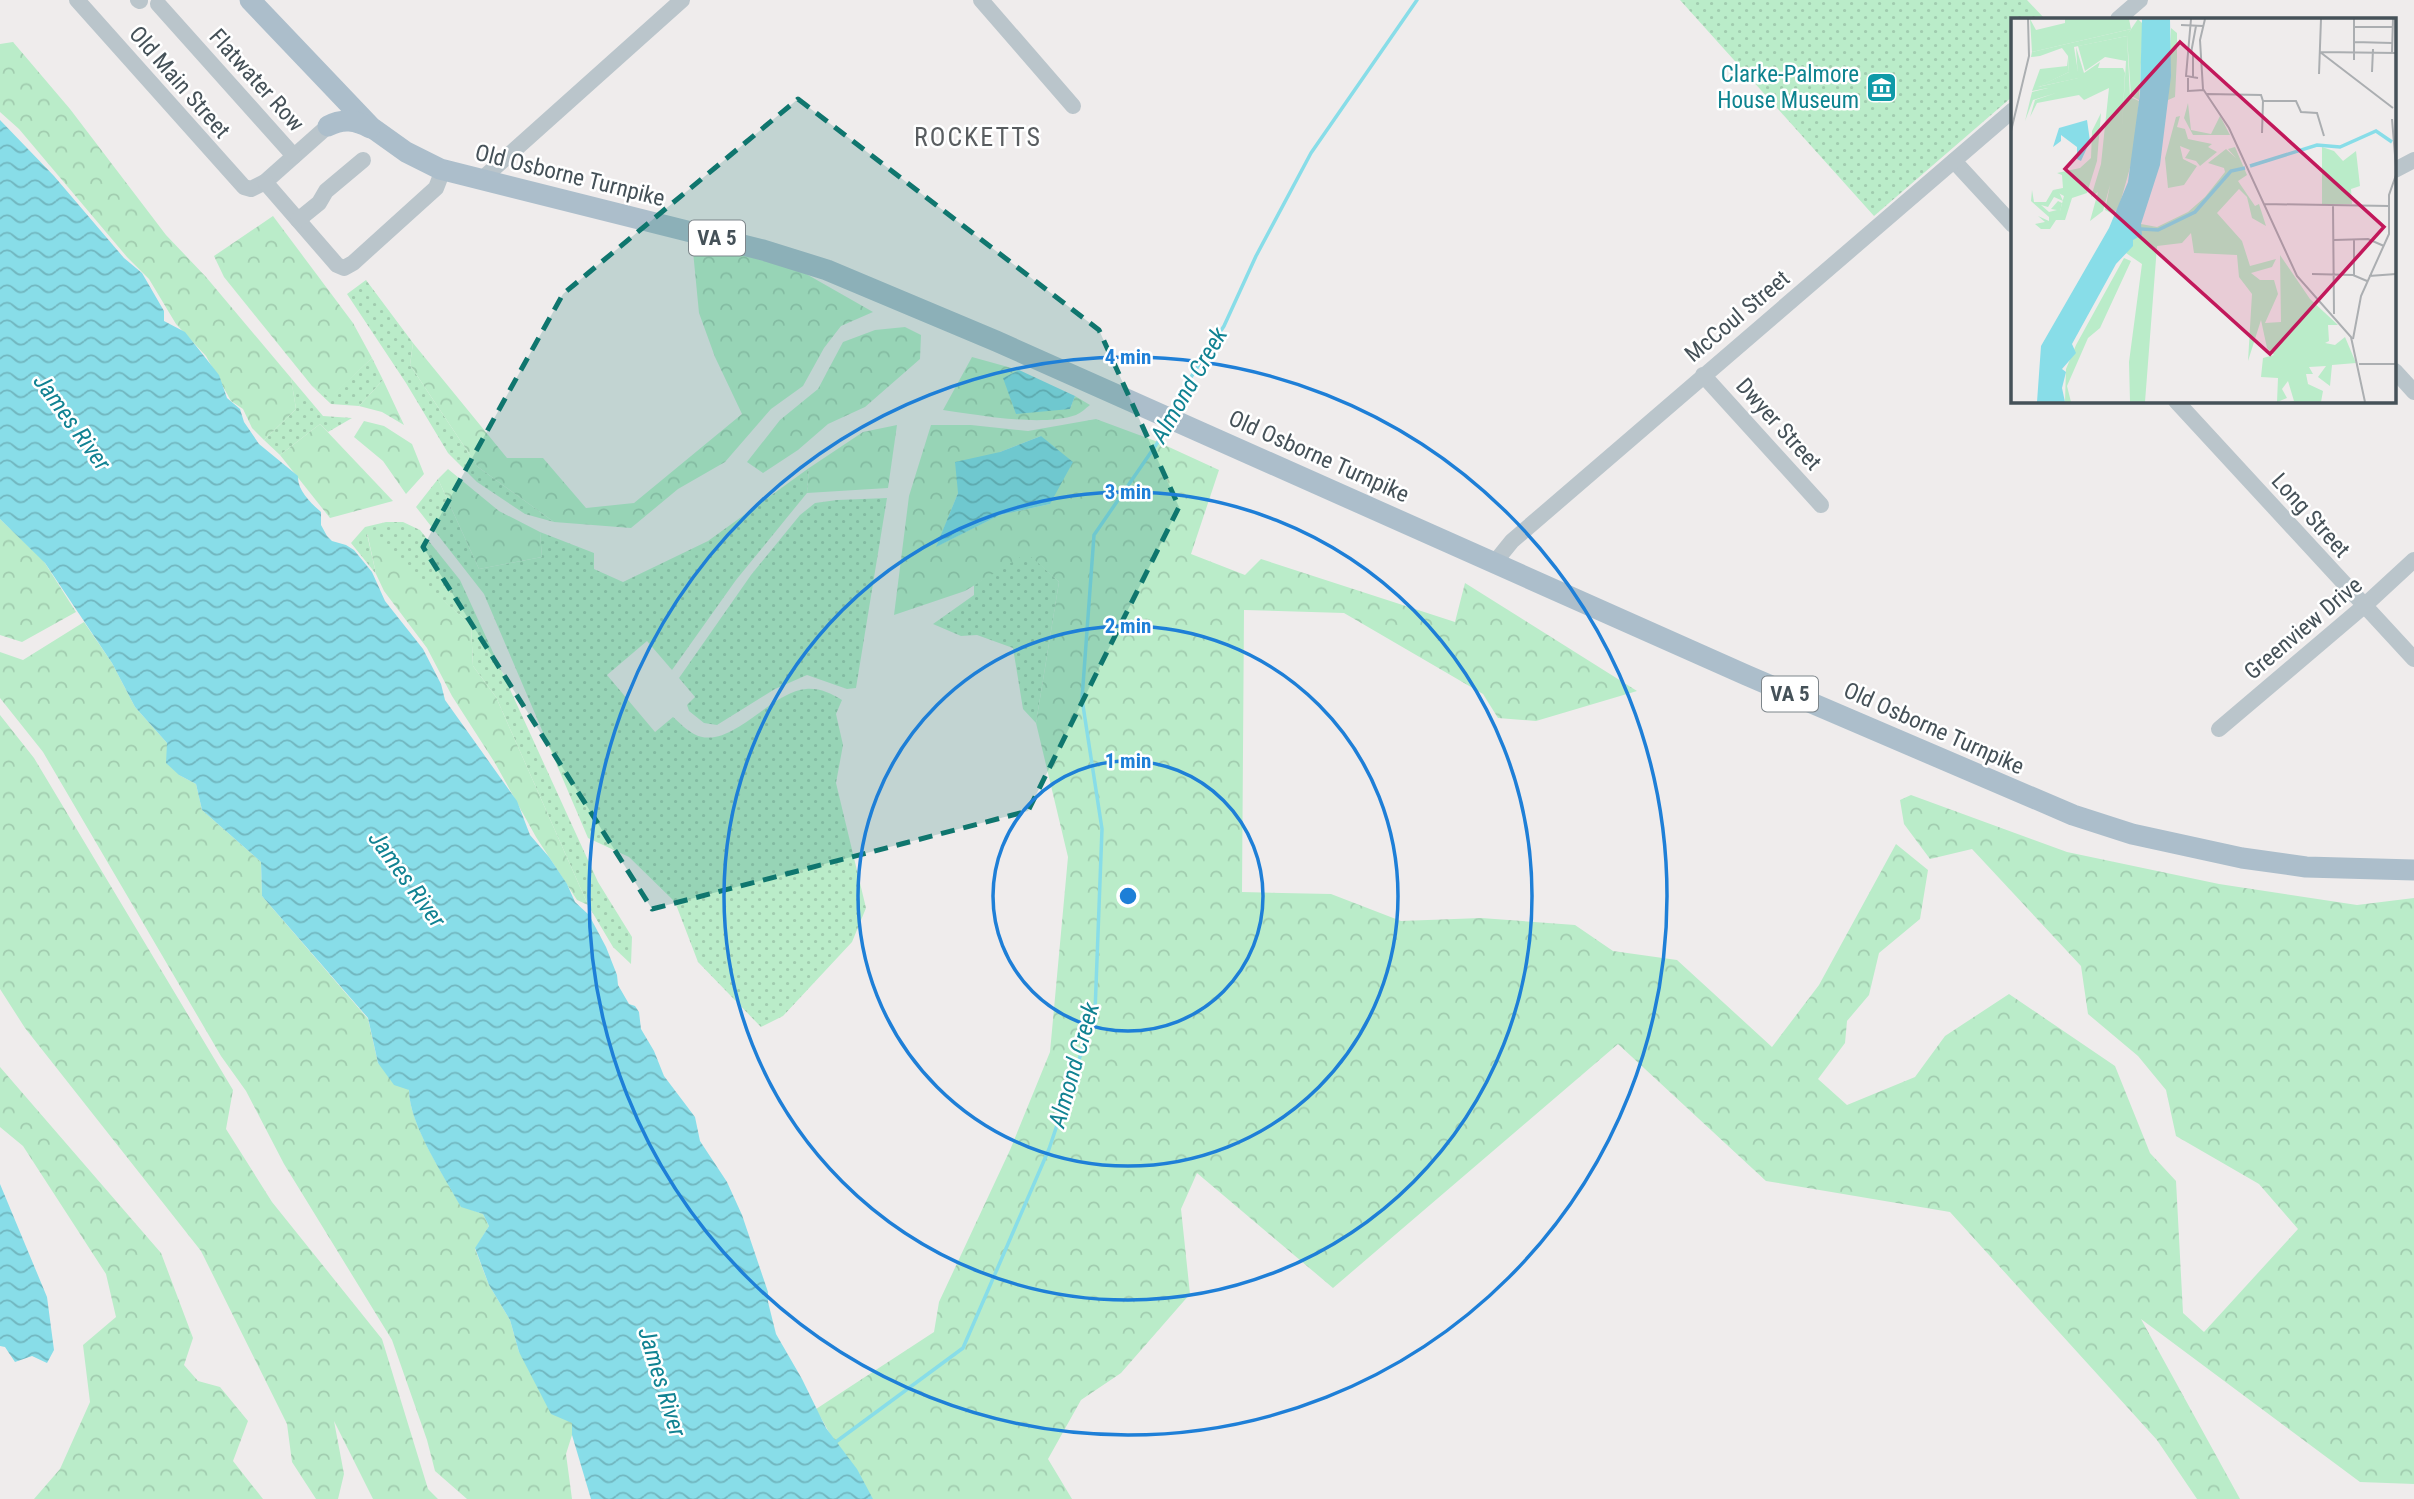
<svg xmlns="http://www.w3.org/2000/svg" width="2414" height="1499" font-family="'Roboto Condensed',sans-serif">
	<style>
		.grass { fill: url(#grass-dots) }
		.forest { fill: url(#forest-crowns); fill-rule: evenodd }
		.water { fill: url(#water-waves) }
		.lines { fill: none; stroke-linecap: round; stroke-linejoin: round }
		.stream { stroke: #88dde8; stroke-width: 3.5 }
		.minor { stroke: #bac5cb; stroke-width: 16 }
		.major { stroke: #acbecb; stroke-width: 21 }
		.marked { fill: #0f766e; fill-opacity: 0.2; stroke: #0f766e; stroke-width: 5; stroke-dasharray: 14 9; stroke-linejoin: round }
		.ring { fill: none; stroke: #1e7fd7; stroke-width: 3.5 }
		.labels { text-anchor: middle; stroke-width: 5; stroke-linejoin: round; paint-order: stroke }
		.shield { fill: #fff; stroke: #7d858a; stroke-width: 2 }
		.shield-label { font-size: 21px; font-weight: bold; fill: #455158 }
		.culture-label { font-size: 23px; fill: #0d838f; stroke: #fff; text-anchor: end }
		.street-label { font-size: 23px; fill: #455158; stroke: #fff }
		.water-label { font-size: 24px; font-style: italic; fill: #108292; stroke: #fff }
		.quarter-label { font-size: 26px; letter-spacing: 2px; fill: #595d60; stroke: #fff }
		.inset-river { fill: none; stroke: #88dde8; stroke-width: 3.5 }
		.inset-road { fill: none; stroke: #abaeb1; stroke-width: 2 }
		.view { fill: #c2185b; fill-opacity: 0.15; stroke: #c2185b; stroke-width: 3.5 }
		.inset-edge { fill: none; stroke: #455158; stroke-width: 3.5 }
		.centre { fill: #1e7fd7; stroke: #fff; stroke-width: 3.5 }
		.ring-label { font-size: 21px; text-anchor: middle; font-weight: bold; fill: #1e7fd7; stroke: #fff; stroke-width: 5; stroke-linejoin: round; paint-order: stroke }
	</style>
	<defs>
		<pattern id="grass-dots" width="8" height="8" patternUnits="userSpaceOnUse" patternTransform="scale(1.75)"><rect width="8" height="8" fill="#baecc9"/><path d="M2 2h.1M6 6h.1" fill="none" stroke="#a1ccaf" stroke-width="1.8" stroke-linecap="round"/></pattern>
		<pattern id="forest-crowns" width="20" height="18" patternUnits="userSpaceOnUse" patternTransform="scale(1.75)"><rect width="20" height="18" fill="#baecc9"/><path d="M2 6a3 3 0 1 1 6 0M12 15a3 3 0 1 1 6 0" fill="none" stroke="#a1ccaf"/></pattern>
		<pattern id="water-waves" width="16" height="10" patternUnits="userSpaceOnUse" patternTransform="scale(1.75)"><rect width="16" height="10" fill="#88dde8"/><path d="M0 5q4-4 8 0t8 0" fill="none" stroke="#71b6bf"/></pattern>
	</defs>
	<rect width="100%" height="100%" fill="#efecec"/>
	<g class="grass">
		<path d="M1680,0h347l18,19h-32v77l-139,120z"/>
		<path d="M366,280l47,63 -3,22 68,102 76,55 -29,-8 -48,-32 -29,-29 -42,-70 -59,-89z"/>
		<path d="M372,358l11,22 -24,26 -28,-2 -19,-18 18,11z"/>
		<path d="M291,378l32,38 29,2 -24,14 -8,-8 -40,31 -16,-15 32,-31z"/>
		<path d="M809,468l-2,25 -71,87 -64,90 -25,-29 -40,34 48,57 18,-15c6,5 13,13 21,17 35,19 77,-43 112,-45 14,-1 24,4 36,11l-6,14 7,31 -7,38 30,125 -14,34 -69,74 -22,11 -63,-65 -23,-60 -46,-45 -41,-19 -104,-244 -68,-87 22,-28 41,90 63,-12 -2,-25 54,21v16l29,13 85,-41z"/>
		<path d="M887,498l-31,190 -9,1 -40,-14 -32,14 -58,36 -13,-2 -15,-12 -2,-6 8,-8 -16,-19 72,-103 49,-60 15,-12 22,-3z"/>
		<path d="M386,522h17l17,8 40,50 138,302 34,55 -1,27 -18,-17 -25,-42 -92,-208 -23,-31 -2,-41 -104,-91 9,40 -25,-31 14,-16z"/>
		<path d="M1027,552l32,30 -23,141 -13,-14 -10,-61 -36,-13 -16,1 -28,-12 41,-29v-10z"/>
	</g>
	<g class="forest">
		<path d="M13,42l57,67 96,126 40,42 85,101 5,31 -32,31 -12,-12 -9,-19 -12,-8 -25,-45 -30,-32 -27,-45 -22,-22 -108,-128 -19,-17v-68z"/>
		<path d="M273,216l80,107 19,35 -42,40 -18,-12 -88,-109 -10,-21z"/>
		<path d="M692,241l109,30 72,41 -32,14 -17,22 -21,38 -32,23 -46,53 -47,27 -47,39 -77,-6 -76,-55 -68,-102 3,-22 94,115h36l43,50 48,-5 108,-89 -27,-57 -16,-44z"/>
		<path d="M905,327l16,8 -1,24 -55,48 -37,17 -30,26 -35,23 -16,-11 33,-42 38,-31 25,-47 32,-12z"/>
		<path d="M972,357l47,13 -15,8 66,31 5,-13 15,9c-4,3 -9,8 -14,10 -35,12 -97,0 -133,-5z"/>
		<path d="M383,380l21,45 -22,-13 -23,-6z"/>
		<path d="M1096,419l62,23 61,28 -28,84 54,21 16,-16 194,63 10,-39 172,108 -101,30 -38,-3 -15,-24 -139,-81 -100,-3 -2,282 89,2 70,27 80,-3 94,7 38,26 64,9 95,87 47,-62 77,-141 32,26 -8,49 -41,34 -10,42 -22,26 -2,22 -27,36 29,26 68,-28 30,-41 64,-42 106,72 35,87 26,28 7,132 21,19 94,-103 -39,-45 -83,-48 -10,-46 -28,-34 -50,-42 -7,-48 -109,-117 -42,10 -26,-35 -4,-24 11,-5 156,57 152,32 138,21 57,-7v586l-54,-2 -219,-163 99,180h-43l-40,-59 -207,-228 -184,-31 -148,-137 -285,244 -136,-115 -16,36 9,85 -69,79 -40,27 -33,59 24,40h-218l-19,-56 -19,-34 118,-77 5,-30 71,-152 40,-98 18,-195 -32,-134 23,-141 -32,-29 -62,38 -71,24 15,-119 22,-71h40l57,6zM1041,436l9,68 -50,11 -63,31 21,-53 42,-41z"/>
		<path d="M364,421l20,5 28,18 12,30 -18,20 -23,-33 -29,-24z"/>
		<path d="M320,424l73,77 -63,17 -50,-63z"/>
		<path d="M897,425l-9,63 -81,5 2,-25 54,-36z"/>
		<path d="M448,469l51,42 41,21 2,25 -63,12 -41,-90z"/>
		<path d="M0,519l43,41 33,52 -54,30 -22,-7z"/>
		<path d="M367,532l104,93 2,41 23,31 92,208 -11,-5 -41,-63 -41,-74 -43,-67 -25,-48 -43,-57 -8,-17z"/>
		<path d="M84,622l28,41 23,44 32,36 12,32 17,9 6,26 59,52 1,34 106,123 10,44 31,27c0,33 35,86 52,116l22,8 6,12 -14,23 14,36 21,35 9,32 53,70v13l-6,19 6,45h-105l-32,-28 -8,-31 -35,-100 -108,-176 -38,-73 -25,-35 -178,-304 -43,-54v-46l23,8z"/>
		<path d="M0,715l34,43 199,332 -7,39 46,73 110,137 46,150 10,10h-65l-39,-78 10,53 -6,25h-22l-24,-37 -5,-38 -86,-173 -176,-223 -25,-39z"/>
		<path d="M0,1067l161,186 32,85 -9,27 14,16 22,6 28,34 -15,40 30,38h-229l26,-30 30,-67 -7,-57 33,-28 -10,-43 -83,-128 -23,-19z"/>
	</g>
	<g class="water">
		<path d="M0,120l54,56 70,82 18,15 22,38v10l21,11 34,43 8,23 13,11 4,13 15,22 39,32c-1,14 13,27 23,36v13l6,11 5,5 14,4 8,5 18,22 13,29 38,48 18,35 4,16 72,101 13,34 19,22 18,27 8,18 14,13 17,32 11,28 1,10 11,19 6,2 4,6 2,17 13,22 10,25 31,41 5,24 27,41 15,33 26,77v10l8,32 26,45 24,49 31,41 16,30h-282l-19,-64v-12l-21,-9 -32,-62 -9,-32 -21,-35 -14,-37 14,-22 -6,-12 -22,-7c-17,-31 -52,-83 -52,-117l-15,-5 -16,-22 -10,-45 -106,-122 -1,-34 -59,-52 -6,-26 -17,-9 -13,-12 1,-20 -32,-36 -23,-44 -67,-100 -45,-44z"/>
		<path d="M1019,370l56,26 -5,13 -54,5 -13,-36z"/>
		<path d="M1041,436l32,26 -23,42 -50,11 -64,32 22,-54 -3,-31 45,-10z"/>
		<path d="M0,1184l47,113 7,53 -7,13 -15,-7 -17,6 -10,-15 -5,-1z"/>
	</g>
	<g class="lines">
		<g class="stream">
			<path d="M1172,412l10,-21 42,-65 32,-70 55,-103 106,-153"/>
			<path d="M833,1444l130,-96 86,-199 46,-137 7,-183 -20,-130 12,-164 64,-93 7,-16"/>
		</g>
		<g class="minor">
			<path d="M77,0l167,187 7,2 14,-7 63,-56"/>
			<path d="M138,0l2,1"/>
			<path d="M981,0l92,106"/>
			<path d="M158,4l136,152"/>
			<path d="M2118,19l22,-19"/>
			<path d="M1954,161l59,64"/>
			<path d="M2395,170l19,-10"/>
			<path d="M481,180l201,-180"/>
			<path d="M265,182l72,83 7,3 9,-5 83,-75 7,-18"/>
			<path d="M298,220l21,-17 7,-12 37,-31"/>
			<path d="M2395,371l19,21"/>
			<path d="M1703,375l118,130"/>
			<path d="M2176,401l238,258"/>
			<path d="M1495,562l17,-21 501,-431"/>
			<path d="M2219,729l145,-123 50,-46"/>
		</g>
		<g class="major">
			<path d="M250,0l121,127 35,25 34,17 323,81 64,20 169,71 750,334 327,140 59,19 110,24 64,9 108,3"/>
			<path d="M328,126c15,-8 28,-6 42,2"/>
		</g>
	</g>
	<path class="marked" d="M798,99l301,231 80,177 -151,304 -376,98 -229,-362 140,-253z"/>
	<g class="ring">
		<circle cx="1128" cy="896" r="135"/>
		<circle cx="1128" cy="896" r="270"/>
		<circle cx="1128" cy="896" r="404"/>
		<circle cx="1128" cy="896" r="539"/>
	</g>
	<defs>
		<symbol id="museum-square" viewBox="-11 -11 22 22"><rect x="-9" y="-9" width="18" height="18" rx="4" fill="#0f9aa8" stroke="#fff"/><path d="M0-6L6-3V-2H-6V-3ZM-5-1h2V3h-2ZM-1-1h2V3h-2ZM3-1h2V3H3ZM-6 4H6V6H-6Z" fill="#fff"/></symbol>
	</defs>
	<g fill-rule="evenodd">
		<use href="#museum-square" x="1864" y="70" width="35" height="35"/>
	</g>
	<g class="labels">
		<g class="shield">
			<rect x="689" y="220.5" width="56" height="35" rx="5"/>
			<rect x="1762" y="676.5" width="56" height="35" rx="5"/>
		</g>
		<g class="shield-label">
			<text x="717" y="245">VA 5</text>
			<text x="1790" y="701">VA 5</text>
		</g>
		<g class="culture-label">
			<text x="1859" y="82">Clarke-Palmore<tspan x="1859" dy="26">House Museum</tspan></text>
		</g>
		<g class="street-label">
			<text transform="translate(257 80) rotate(48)" y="8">Flatwater Row</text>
			<text transform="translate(180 82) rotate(49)" y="8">Old Main Street</text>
			<text transform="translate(570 175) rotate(14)" y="8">Old Osborne Turnpike</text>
			<text transform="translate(1737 316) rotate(-40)" y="8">McCoul Street</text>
			<text transform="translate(1779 424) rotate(48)" y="8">Dwyer Street</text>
			<text transform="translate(1319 456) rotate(24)" y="8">Old Osborne Turnpike</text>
			<text transform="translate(2311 515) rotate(48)" y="8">Long Street</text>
			<text transform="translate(2303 628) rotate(-40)" y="8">Greenview Drive</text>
			<text transform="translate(1934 728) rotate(24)" y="8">Old Osborne Turnpike</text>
		</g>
		<g class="water-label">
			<text transform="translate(1189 385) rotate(-60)" y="8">Almond Creek</text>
			<text transform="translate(72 422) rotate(54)" y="8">James River</text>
			<text transform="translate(407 879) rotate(54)" y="8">James River</text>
			<text transform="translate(1074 1065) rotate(-74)" y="8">Almond Creek</text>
			<text transform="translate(662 1382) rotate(73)" y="8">James River</text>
		</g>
		<g class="quarter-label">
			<text x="978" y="146">ROCKETTS</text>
		</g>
	</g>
	<g transform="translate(2011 18)">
		<rect width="385" height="385" fill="#efecec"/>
		<path d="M120,11l-4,7 -53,11 5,31 -42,9 32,-15 -1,-16 -6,-8 -22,8 -9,1 1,-5zM169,98l-3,11 8,2 3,10 24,5 -4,3 9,5 -17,14 -4,-5 -11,-3 5,-8 -10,-4 3,13 14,7 -13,19 -16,3 -3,-30 11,-41zM311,129l12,4 9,10 13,-10 4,35 -9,3 1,15h-30zM21,172l2,12h12l7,-12 6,2 4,9 -9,-4 -6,10 -7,-2 8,7 8,-2 -6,-1 7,-8 4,2 -2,9 -11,5 -18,-16z" fill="#baecc9"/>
		<path d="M19,1l6,11 29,-7v-4h64l2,10 -99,23zM127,1l5,5 -4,76 -8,-4 -4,-61zM160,10l6,5v24l-2,40 -7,3zM116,18l3,61 9,4 -6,56 -14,50 -6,7 -8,-4 5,-25 -7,26 -13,10 8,-29 -7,5 10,-33 8,-76 -25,12 -5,-5 -42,8 -7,14 5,-17 21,-7 -23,7 -8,21 7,-29 16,-4 -16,3 8,-22 27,-3 1,-8 1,14 -31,15 40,-9 -2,-31 8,26 16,-11 -2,6h25l2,5 -3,55 4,-67 -21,-4 -20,14 -7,-25zM177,85l3,27 20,4 9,-18 10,19h-37l-9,-17zM90,95l-4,48 -10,32 -15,5 -7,22h-9l-6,9h-9l-6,-5 10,-2 -7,-6 11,5v-6l11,-4 4,-15 -11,-6 10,-2 -1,-13 -5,-2 23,-5 11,-10 1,-27zM224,129l12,28 -9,6 17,25 4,-2 7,22 -14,-8 -5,-21 -8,-8 -22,24 25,28 8,25 26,-7 -4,8 -21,6 9,7h14l4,14 -13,29 16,-1 -1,-67 30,44 28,26h-10l1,16 -4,2 10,2 10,-8 11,26 -24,2 -2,21 -12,-9 8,-11 -17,1 4,7h-7l2,10 15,7 -2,11h-33l6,-1 -6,-20 -6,8 5,9 -10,4 1,-24 -17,-1 2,-19 11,-3 -7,-7 -6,-28 -13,41 4,-67 -13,-17 -2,-22 -43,-2 -3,-20 -9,10 -25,3 -12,156h-15l-1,-40 13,-98 -16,-11 15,-29 16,3 31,-15 17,-15 20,-25 -1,-4 -16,-5 18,-14 10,9 -8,-9zM113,240l7,3 -31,67 -12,10 -21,48 4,16h-6l1,-33 10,-24z" fill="#baecc9"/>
		<path d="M131,1h28l1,57 -11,89 -19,59 1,11 -9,5v6l-17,18 -44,80 4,9 -14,16 4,3 -4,16 3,14h-28l4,-56 68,-118 19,-46 12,-89zM76,102l3,21 -9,20 -4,-2v-12l-16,-12v6l-8,6 6,-19z" fill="#88dde8"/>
		<path class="inset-river" d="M239,148l67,-21 23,2 36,-16 16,11M130,211l17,1 37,-18 36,-41 14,-3"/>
		<path class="inset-road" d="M180,1l-5,57 12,2M194,1l-5,21 3,49 26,39 68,148 54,61 14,65M170,7l22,1M343,9h39M343,24l38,1M309,34l73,56M309,34l76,1M381,34l1,-33M180,35l5,-27M343,42v-41M361,54l1,-23M308,56l2,-55M177,60v13l16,-1M182,60v-23M196,76l54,1 2,6h33l5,11 16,1 7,23M381,101l4,48M0,113l18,-75 -1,-37M251,115l1,-32M253,186l125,2M322,187l1,109M343,221v36M323,222l34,-1 16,7M301,256l41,1 14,6M358,258l27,-2M342,321l8,-43 28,-62v-39l7,-20M348,346h37"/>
		<path class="view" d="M169,24l204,185 -114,127 -205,-185z"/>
		<rect width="385" height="385" class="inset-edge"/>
	</g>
	<circle cx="1128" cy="896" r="10" class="centre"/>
	<g class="ring-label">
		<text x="1128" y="364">4 min</text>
		<text x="1128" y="499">3 min</text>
		<text x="1128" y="633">2 min</text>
		<text x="1128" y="768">1 min</text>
	</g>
</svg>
